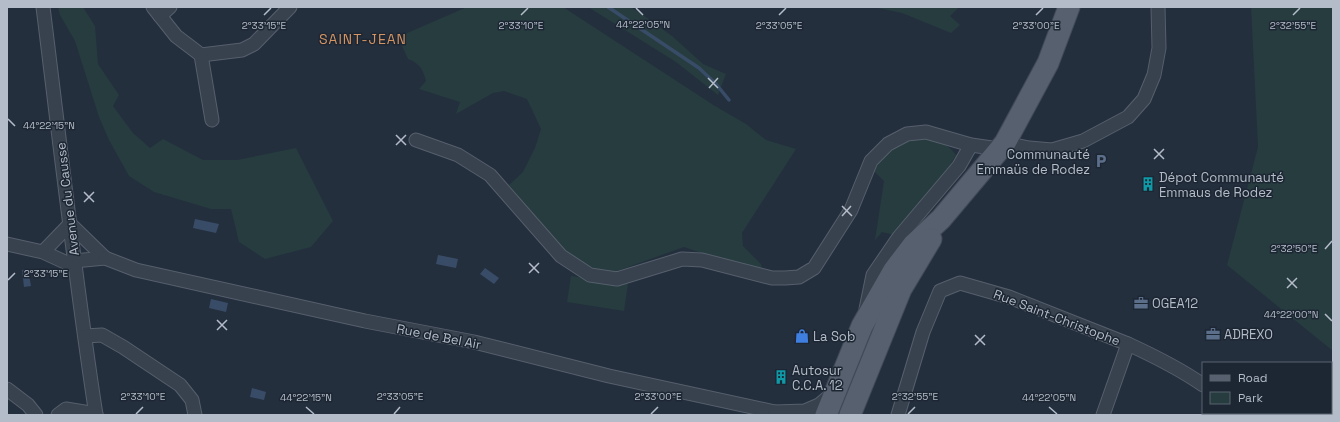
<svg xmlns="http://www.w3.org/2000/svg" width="1340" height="422" font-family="'Space Grotesk',sans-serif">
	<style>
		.green { fill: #263c3f }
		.water { fill: #394c67 }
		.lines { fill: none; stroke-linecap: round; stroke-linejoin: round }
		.stream { stroke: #394c67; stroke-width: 3.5 }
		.minor-casing { stroke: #565f6c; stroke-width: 15 }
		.primary-casing { stroke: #414a57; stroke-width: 23 }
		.minor { stroke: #38414e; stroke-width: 13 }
		.primary { stroke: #56606e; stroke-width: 21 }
		.ticks { fill: none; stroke: #b4bcc9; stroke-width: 1.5 }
		.labels { text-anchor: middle; stroke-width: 3; stroke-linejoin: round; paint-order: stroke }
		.poi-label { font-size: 13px; fill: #b4bcc9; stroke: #1d2633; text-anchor: start }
		.street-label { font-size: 13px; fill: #b4bcc9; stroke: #1d2633 }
		.neighbourhood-label { font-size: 14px; letter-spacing: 1px; fill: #d59563; stroke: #1d2633 }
		.ticks-label { font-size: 10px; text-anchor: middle; fill: #b4bcc9; stroke: #1d2633; stroke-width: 3; stroke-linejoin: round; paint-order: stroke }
	</style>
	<rect width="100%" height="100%" fill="#242f3e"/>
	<g class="green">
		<path d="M58,7h25l12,19 3,38 21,31 -6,11 20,27 17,15 13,-9 40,21h34l59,-12 37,73 -22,26 -46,12 -26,-17 -8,-33h-20l-57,-17 -25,-16 -20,-36 -10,-23 -24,-76 -15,-26z"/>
		<path d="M467,7h96l152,99 31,18 20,16 30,9 -54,84 1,13 18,18 2,10 -79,-27 -67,24h-16l-16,-6 -20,-15 -17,-17 -39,-48 14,-13 12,-24 6,-19 -14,-30 -23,-8 -11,2 -37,21 4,-12 -41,-13 7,-8c-3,-12 -7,-18 -18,-22l-10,-22z"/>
		<path d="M588,7h42l9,5 33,24 31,28 23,10 -8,21 -42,-33z"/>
		<path d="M873,7h86l-9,9 10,9 -9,8 -49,-20z"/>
		<path d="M1251,7h82v344l-106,-86 31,-118z"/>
		<path d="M926,138c14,4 21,5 30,17l-9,16 -52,64 -13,-3 -7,8 9,-59 -10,-10c4,-6 7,-14 13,-19 10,-9 25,-12 39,-14z"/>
		<path d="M571,276l57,8 -4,27 -57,-9z"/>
	</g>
	<g class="water">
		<path d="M195,219l24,5 -3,9 -23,-5z"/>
		<path d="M438,255l20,4 -2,9 -20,-4z"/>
		<path d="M485,268l14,10 -5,6 -14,-10z"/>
		<path d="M28,269l3,17 -7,1 -2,-17z"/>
		<path d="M211,299l17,4 -2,9 -17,-4z"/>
		<path d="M252,388l14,4 -2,8 -14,-3z"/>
	</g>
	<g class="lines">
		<path class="stream" d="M608,7l91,61 17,16 13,16"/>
		<defs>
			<g id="minor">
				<path d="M43,7c17,136 32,272 53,408"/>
				<path d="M153,7l23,29 25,19 41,-5 12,-6 36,-37"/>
				<path d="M160,16l10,-9"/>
				<path d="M201,55l11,65"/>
				<path d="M416,140l42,15 32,20 71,81 29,19 27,4 65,-20 20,1 70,18h13l14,-1 15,-9 37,-58 20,-49 17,-17 19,-10 19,-2 45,13 28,4"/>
				<path d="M1005,143l24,5 23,2 31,-9 45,-24 16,-18 10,-24 5,-27 -1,-41"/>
				<path d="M7,244l36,8 24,11 7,-2 31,-3 -35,-34 -27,28"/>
				<path d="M105,258l31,12 229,51 109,21 135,34 166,36 5,3"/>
				<path d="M866,309l7,-34 26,-38 60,-71 12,-21"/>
				<path d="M85,336l17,-1 21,12 57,38 12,15 3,15"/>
				<path d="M1128,344c26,12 51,24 75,41"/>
				<path d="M7,389l21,16 8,10"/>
				<path d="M775,412l30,-1 14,-6 13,-11"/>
				<path d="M58,415l8,-6 30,5"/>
				<path d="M898,415l25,-83 17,-41 20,-8 49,14 119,47 -25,71"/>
			</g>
			<g id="primary">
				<path d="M826,415l36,-89 32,-56 19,-25 28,-26 64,-76 43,-80 21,-56"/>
				<path d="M850,415l51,-126 30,-50"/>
			</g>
		</defs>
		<use href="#minor" class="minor-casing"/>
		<use href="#primary" class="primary-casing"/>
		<use href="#minor" class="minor"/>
		<use href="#primary" class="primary"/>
	</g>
	<path class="ticks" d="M636,8l7,7M264,15l7,-7M521,15l7,-7M779,15l7,-7M1036,15l7,-7M1293,15l7,-7M708,78l10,10M709,88l9,-10M8,119l7,7M396,135l10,10M396,145l10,-10M1154,149l10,10M1154,159l10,-10M84,192l10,10M84,202l10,-10M842,206l10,10M842,216l9,-10M1325,249l7,-8M529,263l10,10M529,273l10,-10M1287,278l10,10M8,280l7,-7M1287,288l10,-10M1325,314l7,7M217,320l10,10M217,330l10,-10M975,335l10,10M975,345l10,-10M306,407l8,7M1049,407l8,7M136,414l7,-7M394,414l6,-7M651,414l7,-7M908,414l7,-7"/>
	<defs>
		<symbol id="parking-bare" viewBox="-9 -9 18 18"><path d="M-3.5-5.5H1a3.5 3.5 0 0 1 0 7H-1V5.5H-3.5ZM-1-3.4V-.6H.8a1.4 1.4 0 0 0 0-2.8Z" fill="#5c6f8a" stroke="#1d2633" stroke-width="2.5" paint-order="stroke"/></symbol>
		<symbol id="building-bare" viewBox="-9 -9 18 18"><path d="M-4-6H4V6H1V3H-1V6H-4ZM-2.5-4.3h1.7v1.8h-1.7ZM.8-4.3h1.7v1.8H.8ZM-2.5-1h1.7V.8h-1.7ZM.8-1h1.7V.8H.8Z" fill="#0f9aa8" stroke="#1d2633" stroke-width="2.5" paint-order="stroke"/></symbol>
		<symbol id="office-bare" viewBox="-9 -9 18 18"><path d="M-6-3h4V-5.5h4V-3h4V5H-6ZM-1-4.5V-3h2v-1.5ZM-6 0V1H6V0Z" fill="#5c6f8a" stroke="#1d2633" stroke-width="2.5" paint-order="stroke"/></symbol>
		<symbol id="shop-bare" viewBox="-9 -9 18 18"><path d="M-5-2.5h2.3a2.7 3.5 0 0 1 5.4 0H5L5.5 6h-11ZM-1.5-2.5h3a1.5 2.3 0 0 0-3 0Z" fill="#3f7fe0" stroke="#1d2633" stroke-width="2.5" paint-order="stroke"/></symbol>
	</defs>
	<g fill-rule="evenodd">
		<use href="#parking-bare" x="1091" y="151" width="20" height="20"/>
		<use href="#building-bare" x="1138" y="174" width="20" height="20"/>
		<use href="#office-bare" x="1131" y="293" width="20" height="20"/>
		<use href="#office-bare" x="1203" y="324" width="20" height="20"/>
		<use href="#shop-bare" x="792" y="326" width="20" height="20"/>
		<use href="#building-bare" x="771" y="367" width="20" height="20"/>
	</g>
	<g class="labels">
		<g class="poi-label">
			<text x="1090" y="159" text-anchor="end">Communauté<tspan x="1090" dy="15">Emmaüs de Rodez</tspan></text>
			<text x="1159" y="182">Dépot Communauté<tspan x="1159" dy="15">Emmaus de Rodez</tspan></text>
			<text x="1152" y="308">OGEA12</text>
			<text x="1224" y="339">ADREXO</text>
			<text x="813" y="341">La Sob</text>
			<text x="792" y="375">Autosur<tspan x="792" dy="15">C.C.A. 12</tspan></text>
		</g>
		<g class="street-label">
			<text transform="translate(67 199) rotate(-97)" y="5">Avenue du Causse</text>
			<text transform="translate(1057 317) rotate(21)" y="5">Rue Saint-Christophe</text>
			<text transform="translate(439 336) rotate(11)" y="5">Rue de Bel Air</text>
		</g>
		<g class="neighbourhood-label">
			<text x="363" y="44">SAINT-JEAN</text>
		</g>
	</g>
	<g class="ticks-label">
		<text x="643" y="28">44°22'05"N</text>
		<text x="264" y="29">2°33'15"E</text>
		<text x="1036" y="29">2°33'00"E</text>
		<text x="1293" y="29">2°32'55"E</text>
		<text x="521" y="29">2°33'10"E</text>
		<text x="779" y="29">2°33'05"E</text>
		<text x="49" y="129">44°22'15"N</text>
		<text x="1294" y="252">2°32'50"E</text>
		<text x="46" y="277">2°33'15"E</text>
		<text x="1291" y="318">44°22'00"N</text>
		<text x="143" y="400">2°33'10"E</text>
		<text x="400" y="400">2°33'05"E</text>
		<text x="658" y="400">2°33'00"E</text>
		<text x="915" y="400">2°32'55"E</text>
		<text x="306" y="401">44°22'15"N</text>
		<text x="1049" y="401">44°22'05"N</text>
	</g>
	<rect width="1340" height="422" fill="none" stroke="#b4bcc9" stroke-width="16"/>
	<rect x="1202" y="362" width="130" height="52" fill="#1d2633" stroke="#59626f"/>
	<rect x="1210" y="375" width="20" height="6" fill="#56606e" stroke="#59626f"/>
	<text x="1238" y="382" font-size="12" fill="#b4bcc9">Road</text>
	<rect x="1210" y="392" width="20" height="12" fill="#263c3f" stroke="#59626f"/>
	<text x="1238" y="402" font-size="12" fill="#b4bcc9">Park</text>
</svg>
